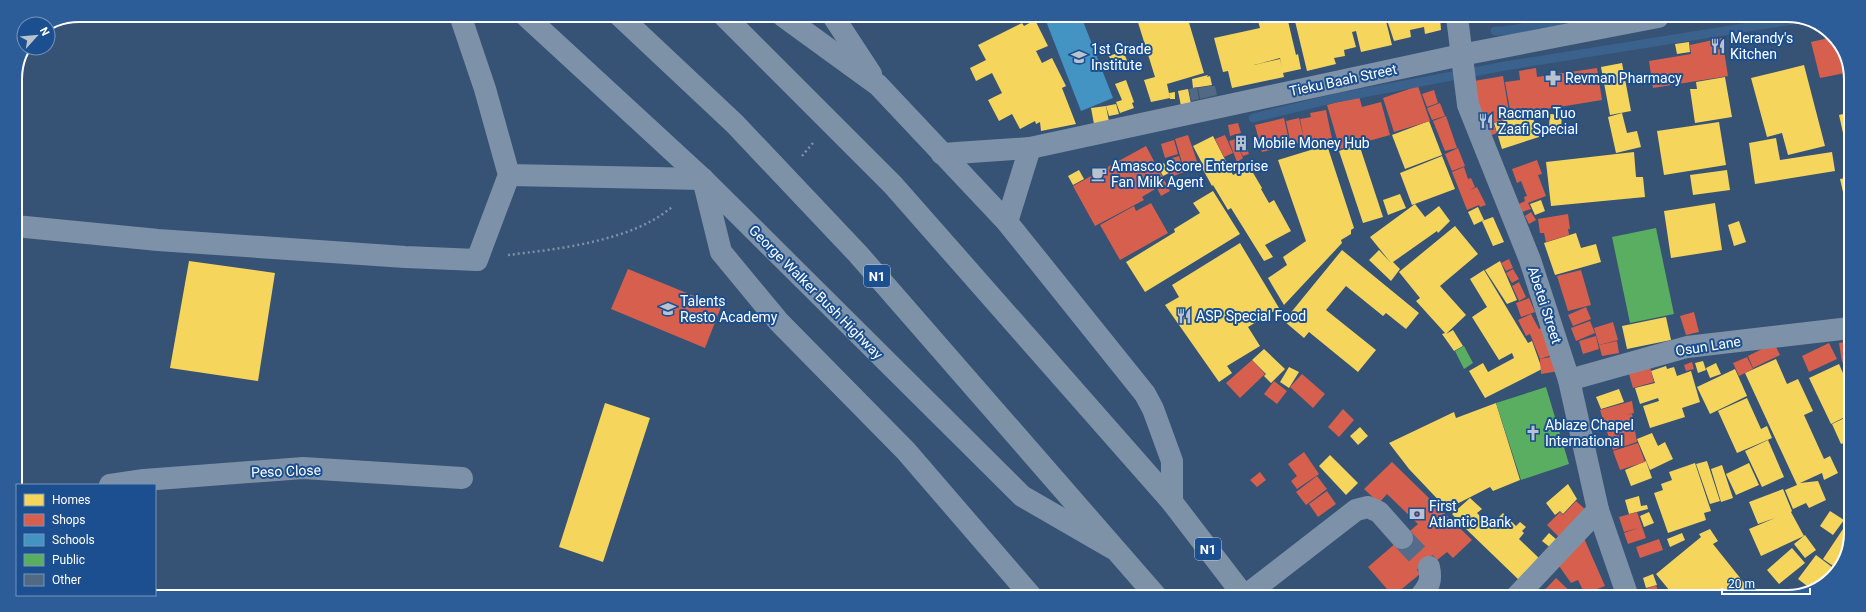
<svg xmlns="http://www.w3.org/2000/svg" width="1866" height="612" font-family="Roboto,sans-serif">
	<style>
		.homes { fill: #f6d55c }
		.shops { fill: #d6604d }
		.schools { fill: #4393c3 }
		.public { fill: #5aae61 }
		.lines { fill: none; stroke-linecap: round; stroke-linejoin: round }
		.stream { stroke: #3b618d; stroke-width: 9 }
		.building { fill: #526984 }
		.minor-tunnel { stroke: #546c89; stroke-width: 22; stroke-dasharray: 22 11; stroke-linecap: butt }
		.path { stroke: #7d92a8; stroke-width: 2.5; stroke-dasharray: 2 3; stroke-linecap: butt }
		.minor { stroke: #7d92a8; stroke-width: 22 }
		.highway { stroke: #7e92a7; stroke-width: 22 }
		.labels { text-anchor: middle; stroke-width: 4; stroke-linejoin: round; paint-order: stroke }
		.shield { fill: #1b4f8f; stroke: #bbcadd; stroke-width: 1 }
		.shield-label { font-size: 13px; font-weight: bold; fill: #fff }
		.poi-label { font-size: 14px; fill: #fff; stroke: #1b4f8f; text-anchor: start }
		.street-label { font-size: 14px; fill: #fff; stroke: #1b4f8f }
		.rim { fill: none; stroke: #fff; stroke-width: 2 }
	</style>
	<rect width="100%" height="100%" fill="#365274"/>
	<g class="homes">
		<path d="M1136,16h51l17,57 -37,11 3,14 -19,4 -7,-22 11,-3z"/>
		<path d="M1257,17h23l1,6 7,-2 8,34 2,-1 3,15 -18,4 -3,-15 -26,7 26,-6 4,18 -52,11 -4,-17 -5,1 -9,-34 46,-10z"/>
		<path d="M1294,17h91l7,28 -31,7 -5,-21 -4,1 4,15 -12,3 1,6 -11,2 2,6 -29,7z"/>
		<path d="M1386,17h54l1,13 -16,4 -1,-7 -14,3 1,7 -17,4z"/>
		<path d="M1035,20l13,26 -12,5 6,12 10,-5 14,28 -4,2 14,36 -35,7 -1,-9 -4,2 -1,-3 -15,8 -8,-15 -13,7 -11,-21 14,-7 -10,-20 -16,8 -6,-13 16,-8 -8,-15 44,-22 2,3z"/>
		<path d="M1689,42l1,10 -13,2 -2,-10z"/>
		<path d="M1123,51l6,14 -14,6 -6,-15z"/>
		<path d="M1622,63l9,48 -21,4 -9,-48z"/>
		<path d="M1804,65l21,81 -37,9 -6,-22 -15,4 -16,-59z"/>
		<path d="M1208,75l-1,2 3,-1 2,9 -19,3 -1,-9z"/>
		<path d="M1725,77l7,40 -37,6 -5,-34h7l-1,-7z"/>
		<path d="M1126,80l8,22 -2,1 2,5 -14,5 -4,-11 6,-2 -7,-16z"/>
		<path d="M1188,89l3,15 -10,2 -3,-15z"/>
		<path d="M1175,92v7h-5l-1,-6z"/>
		<path d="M1116,104l3,10 -10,2 -3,-10z"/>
		<path d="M1106,106l3,16 -15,2 -3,-16z"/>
		<path d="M1531,112l8,25 -37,12 -8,-26z"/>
		<path d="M1851,112l-1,52 -11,-49z"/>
		<path d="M1622,113l5,20 10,-2 4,16 -25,6 -8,-36z"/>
		<path d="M1550,114l12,1 -1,13 -12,-1z"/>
		<path d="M1429,121l13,34 -37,14 -13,-34z"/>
		<path d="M1719,122l7,43 -62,10 -7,-44z"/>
		<path d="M1213,136l20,39 16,-9 13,22 -1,1 8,14 5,-3 17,31 -26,14 8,12 -9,4 -33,-53 -3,2 -15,-25 -1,1 -11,-20 2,-1 -10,-19z"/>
		<path d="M1776,138l4,22 52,-8 3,19 -80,13 -6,-41z"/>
		<path d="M1359,144l24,73 -20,6 -24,-72z"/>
		<path d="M1327,145l27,83 -3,2v4l-10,6 1,3 -58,62 -16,-27 19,-13 -4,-8 23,-16 -28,-81z"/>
		<path d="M1634,152l2,25h7l2,20 -94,9 -5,-44z"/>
		<path d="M1442,156l13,33 -43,16 -12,-32z"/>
		<path d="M1164,163l5,10 -6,3 -5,-9z"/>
		<path d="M1079,170l5,9 -11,6 -5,-9z"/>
		<path d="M1727,170l3,20 -37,5 -3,-20z"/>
		<path d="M1850,177v45l-10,-43z"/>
		<path d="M1213,191l27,43 -95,58 -19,-30 49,-30 -1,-3 26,-16 -7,-10z"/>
		<path d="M1400,194l6,14 -18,7 -5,-15z"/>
		<path d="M1541,200l4,11 -10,4 -5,-11z"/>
		<path d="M1715,203l7,47 -51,8 -7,-47z"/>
		<path d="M1415,204l10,13 14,-11 11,15 -12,12 -1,-2 -44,31 7,7 -9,12 -22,-21 10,-10 12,13 -21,-26z"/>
		<path d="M1478,207l6,13 -10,5 -6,-13z"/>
		<path d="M1493,217l11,25 -11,4 -11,-25z"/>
		<path d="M1739,221l7,21 -12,4 -6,-21z"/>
		<path d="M1455,226l23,28 -38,32 26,29 -20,19 7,-4 10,16 -9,5 -12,-17 3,-1 -29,-32 4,-3 -21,-26z"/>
		<path d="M1576,233l5,15 15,-4 5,18 -46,13 -11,-32z"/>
		<path d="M1240,243l39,65 -31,19 12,19 -33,20 5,7 -13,9 -54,-77 14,-8 -7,-12z"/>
		<path d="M1342,250l77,63 -13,16 -20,-16 -3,3 -37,-30 -20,24 50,40 -18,22 -49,-40 -5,6 -20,-17z"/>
		<path d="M189,261l86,12 -17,108 -88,-13z"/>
		<path d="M1500,261l17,39 -10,4 -22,-34z"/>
		<path d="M1484,270l44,73 4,-2 10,28 -57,29 -16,-27 14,-8 5,9 26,-14 -2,-5 -13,7 -27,-43 15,-10 -17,-28z"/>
		<path d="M1666,317l5,23 -44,9 -5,-23z"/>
		<path d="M1264,349l21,20 -14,14 -7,-7 2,-2 -14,-14z"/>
		<path d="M1776,359l11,25 11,-5 15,32 -9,4 20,44 6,-3 8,17 -14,7 -2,-7 -22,10 18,-2 8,19 -17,8 -3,-5 -13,6 -8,-19 12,-5 -52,-112z"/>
		<path d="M1703,361l3,9 -8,3 -3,-10z"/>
		<path d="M1716,363l5,11 -11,4 -4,-10z"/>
		<path d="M1839,364l10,23v28l-18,9 -22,-46z"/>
		<path d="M1666,366l1,3 7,-2 3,9 14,-5 9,31 -18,6 3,9 -35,11 -7,-22 16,-5 -1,-3 -18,6 -5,-16 20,-5 -4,-12z"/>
		<path d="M1289,367l10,5 -10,16 -9,-6z"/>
		<path d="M1735,369l12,27 -37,18 -13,-27z"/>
		<path d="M1619,389l5,13 -23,7 -5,-12z"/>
		<path d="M1747,398l14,31 6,-3 5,12 -35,15 -19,-42z"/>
		<path d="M605,403l45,15 -47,144 -44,-15z"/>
		<path d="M1496,403l24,77 -27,11 -3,-4 -43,22 -38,-40 -20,-26 65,-31 2,6z"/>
		<path d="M1849,416v25l-8,3 -9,-20z"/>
		<path d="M1360,427l8,9 -10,9 -8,-9z"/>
		<path d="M1652,433l6,13 7,-4 8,17 -23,11 -13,-31z"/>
		<path d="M1768,440l16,37 -22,10 -17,-36z"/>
		<path d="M1330,455l28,28 -12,12 -27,-29z"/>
		<path d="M1646,461l6,17 -21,8 -6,-16z"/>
		<path d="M1707,461l13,40 -10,3 -14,-40z"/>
		<path d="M1695,463l16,48 -7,2 2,7 -38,13 -14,-40 9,-3 -2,-6 11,-4 -3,-8z"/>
		<path d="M1749,463l10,22 -23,10 -10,-21z"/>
		<path d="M1722,465l11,33 -12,4 -10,-33z"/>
		<path d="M1568,484l9,15 -14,15 -3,-3 -5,4 -9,-12z"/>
		<path d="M1783,489l9,22 -1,1 13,24 -43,20 -12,-27 26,-11 -17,6 -9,-22z"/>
		<path d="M1639,496l2,10 6,-1 1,4 -19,5 -4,-14z"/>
		<path d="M1470,498l12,11 -5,4 13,13 13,-13 13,13 4,-4 6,5 -4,4 2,2 -5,6 21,20 -20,22 -56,-54 10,-10 -10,10 -12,-13z"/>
		<path d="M1830,511l14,9 -11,15 -13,-9z"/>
		<path d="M1649,512l5,11 -10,4 -4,-11z"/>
		<path d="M1849,520v30l-13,18 -13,-9z"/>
		<path d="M1710,529l8,12 -5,3 32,40 5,-4 12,17h-91l3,-1 -18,-22 45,-37 -2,-3z"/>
		<path d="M1549,533l8,7 -6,8 -9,-7z"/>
		<path d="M1682,533l3,7 -15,7 -3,-8z"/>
		<path d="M1805,535l11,15 -11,8 -11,-14z"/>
		<path d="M1792,548l13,15 -26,21 -12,-14z"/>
		<path d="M1816,555l20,15 -10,14 -15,5 -13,-10z"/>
		<path d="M1653,574l4,11 -11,3 -3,-10z"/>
		<path d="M1770,590l6,3 5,4h-17z"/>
	</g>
	<g class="shops">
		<path d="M1833,37l5,3 12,32 -30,6 -9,-36z"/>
		<path d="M1722,38l6,38 -75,12 -4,-27 42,-7 -1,-9z"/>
		<path d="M1536,68l1,9 60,-9 5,32 -91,15 -6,-33 15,-2 -1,-9z"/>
		<path d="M1503,76l7,42 -17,5 4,10 -10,4 -8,-17 11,-5 3,7 -1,-8 -12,2 -6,-35z"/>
		<path d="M1418,86l12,35 -36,11 -11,-34z"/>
		<path d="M1434,90l4,13 -11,4 -5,-13z"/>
		<path d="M1359,96l3,11 19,-5 9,33 -50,14 -13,-44z"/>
		<path d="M1440,103l5,13 -13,4 -5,-12z"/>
		<path d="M1326,110l7,34 -27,5 -2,-7 -13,3 -5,-24 13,-3 5,21 -4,-20 11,-2 -1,-4z"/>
		<path d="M1446,116l11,32 -12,3 -12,-30z"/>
		<path d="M1284,118l6,27 -28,7 -7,-27z"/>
		<path d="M1238,123l3,10 -11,3 -2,-11z"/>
		<path d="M1188,135l10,29 -14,5 -9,-30z"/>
		<path d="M1225,135l8,18 -9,4 -9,-18z"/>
		<path d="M1242,137l7,17 -6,2 -4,-7 4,9 -6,4 -8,-21z"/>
		<path d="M1174,140l4,14 -13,4 -4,-14z"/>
		<path d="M1146,146l24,45 -9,5 -4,-8 -15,9 2,3 -49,26 -22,-40z"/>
		<path d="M1458,148l7,18 -13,5 -7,-17z"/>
		<path d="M1179,156l5,16 -13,5 -5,-17z"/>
		<path d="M1537,160l5,14 -4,1 8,21 -18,7 3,6 -9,3 -3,-8 6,-3 -1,-4 3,-1 -6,-15 -4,2 -5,-14z"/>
		<path d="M1464,167l4,12 3,-1 4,9 -5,3 7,-3 9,18 -6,2 -1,-2 -12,5 -15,-38z"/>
		<path d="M1151,203l17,30 -48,27 -20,-35 34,-19 2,5z"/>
		<path d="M1531,212l5,8 -7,4 -4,-8z"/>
		<path d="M1568,214l2,15h-2l1,6 -23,7 -2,-9h-4l-2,-14z"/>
		<path d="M1509,259l4,9 -7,3 -5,-8z"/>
		<path d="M628,269l93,38 -16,41 -94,-39z"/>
		<path d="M1513,269l6,10 -7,4 -6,-10z"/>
		<path d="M1581,270l10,35 -23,6 -11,-35z"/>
		<path d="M1519,282l7,15 -7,4 -7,-15z"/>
		<path d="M1529,298l6,14 -14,5 -5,-14z"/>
		<path d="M1586,307l5,12 -18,7 -5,-11z"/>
		<path d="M1694,312l5,20 -13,3 -6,-19z"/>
		<path d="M1531,314l8,15 4,-2 12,27 -15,5 -10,-25 -4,2 -8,-16z"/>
		<path d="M1590,321l5,12 -19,8 -5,-13z"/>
		<path d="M1613,322l5,18 -19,5 -5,-17z"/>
		<path d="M1596,336l3,13 -16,5 -4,-13z"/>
		<path d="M1617,341l2,12 -17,3 -3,-11z"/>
		<path d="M1850,341v20l-8,1 -3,-19z"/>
		<path d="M1774,343l6,12 -27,13 -5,-12z"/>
		<path d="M1829,343l8,16 -28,13 -7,-16z"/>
		<path d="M1556,356l3,15 -18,3 -1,-15z"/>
		<path d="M1747,357l6,12 -14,7 -6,-13z"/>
		<path d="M1252,360l13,14 -25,24 -14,-15z"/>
		<path d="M1692,362l2,7 -8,2 -2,-6z"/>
		<path d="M1650,367l4,15 -21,6 -4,-14z"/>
		<path d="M1302,374l23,20 -12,14 -23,-21z"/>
		<path d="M1274,381l13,10 -10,13 -13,-10z"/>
		<path d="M1632,401l2,12 -8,2 6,-1 5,28 -24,8 -4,-11 18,-6 -18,5 -9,-28z"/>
		<path d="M1343,409l11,11 -15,17 -11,-10z"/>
		<path d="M1638,443l7,19 -25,8 -7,-19z"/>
		<path d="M1304,452l15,22 -22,15 -6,-8 6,-5 -9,-12z"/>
		<path d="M1392,462l80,78 -19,18 -6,-6 -54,44 -25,-29 50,-43 -31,-30 -8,9 -15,-14z"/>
		<path d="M1260,472l6,8 -9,7 -7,-7z"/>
		<path d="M1317,476l10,13 -21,16 -10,-13z"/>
		<path d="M1327,491l9,13 -18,13 -9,-13z"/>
		<path d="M1576,501l11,10 -27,27 -13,-13 13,-13 3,3z"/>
		<path d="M1637,512l9,26 -18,6 -4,-11 14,-5 -14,4 -5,-15z"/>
		<path d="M1583,536l22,50 -20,8 -7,-14 -7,3 -14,-20z"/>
		<path d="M1659,539l4,11 -23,8 -4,-11z"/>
		<path d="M1556,578l20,19h-38z"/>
		<path d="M1656,585l4,12h-11l-3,-8z"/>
	</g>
	<path class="schools" d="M1044,16h37l32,82 -32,13z"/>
	<g class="public">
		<path d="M1656,228l18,86 -44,9 -18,-86z"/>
		<path d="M1464,346l9,17 -9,6 -9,-18z"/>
		<path d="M1546,387l23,77 -48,16 -25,-77z"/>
	</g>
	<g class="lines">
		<g class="stream">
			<path d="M1495,31c13,1 24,-3 37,-5 20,-2 39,-6 59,-9"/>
			<path d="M1253,118l83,-20 169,-32 300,-48"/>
		</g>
	</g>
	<g class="building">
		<path d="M1208,86h7l2,9 -17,4 -2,-11z"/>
		<path d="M1197,87l2,12 -8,2 -2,-12z"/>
	</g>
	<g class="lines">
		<path class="minor-tunnel" d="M1402,538l27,29"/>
		<g class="path">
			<path d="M802,156l11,-13"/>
			<path d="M508,255c50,-6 126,-14 165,-49"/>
		</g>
		<g class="minor">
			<path d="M526,16l177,163 319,317 90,52"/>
			<path d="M783,16l95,69 129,137 138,172 8,15 19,52v41"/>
			<path d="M833,16l38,58"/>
			<path d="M1457,17l11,88 62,155 39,120 29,130 30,87"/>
			<path d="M942,154l88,-6 431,-93 197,-38"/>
			<path d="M509,175l194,4"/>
			<path d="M703,179l18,73 58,70 127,129 125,145"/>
			<path d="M1007,222l23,-74"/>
			<path d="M15,226l143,14 247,17 72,3 32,-85 -24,-86 -25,-74"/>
			<path d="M1569,380l118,-33 163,-19"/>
			<path d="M110,485l34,-5 159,-12 159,10"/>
			<path d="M15,500h2"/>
			<path d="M1245,596l111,-86 12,-3 11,5 23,26"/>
			<path d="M1420,597c9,-11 12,-16 9,-30"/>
			<path d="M1516,597l82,-87"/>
		</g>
		<g class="highway">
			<path d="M620,16l115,108 123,130 298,342"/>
			<path d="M724,16l169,169 279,317 72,94"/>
		</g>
	</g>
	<defs>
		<symbol id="restaurant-bare" viewBox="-9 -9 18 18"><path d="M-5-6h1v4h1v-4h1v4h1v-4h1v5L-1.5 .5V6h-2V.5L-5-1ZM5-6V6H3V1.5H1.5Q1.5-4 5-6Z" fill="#b9c2ce" stroke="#1b4f8f" stroke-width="2.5" paint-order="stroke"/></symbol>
		<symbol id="school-bare" viewBox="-9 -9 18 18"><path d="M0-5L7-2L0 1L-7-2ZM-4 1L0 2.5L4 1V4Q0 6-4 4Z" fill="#b9c2ce" stroke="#1b4f8f" stroke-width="2.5" paint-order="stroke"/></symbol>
		<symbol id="pharmacy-bare" viewBox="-9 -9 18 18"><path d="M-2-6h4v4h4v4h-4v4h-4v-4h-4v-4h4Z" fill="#b9c2ce" stroke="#1b4f8f" stroke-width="2.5" paint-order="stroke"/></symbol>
		<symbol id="building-bare" viewBox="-9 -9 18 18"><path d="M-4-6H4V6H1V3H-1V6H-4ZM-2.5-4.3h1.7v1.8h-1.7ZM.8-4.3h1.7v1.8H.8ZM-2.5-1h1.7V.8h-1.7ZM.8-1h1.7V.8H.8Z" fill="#b9c2ce" stroke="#1b4f8f" stroke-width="2.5" paint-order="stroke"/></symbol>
		<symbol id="cafe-bare" viewBox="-9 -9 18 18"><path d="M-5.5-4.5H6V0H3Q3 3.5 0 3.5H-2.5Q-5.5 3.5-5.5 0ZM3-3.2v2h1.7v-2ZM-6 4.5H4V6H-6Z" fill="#b9c2ce" stroke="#1b4f8f" stroke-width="2.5" paint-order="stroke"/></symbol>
		<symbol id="church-bare" viewBox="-9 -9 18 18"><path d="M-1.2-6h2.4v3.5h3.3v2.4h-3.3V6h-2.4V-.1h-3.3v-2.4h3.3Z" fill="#b9c2ce" stroke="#1b4f8f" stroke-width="2.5" paint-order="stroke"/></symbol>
		<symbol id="bank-bare" viewBox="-9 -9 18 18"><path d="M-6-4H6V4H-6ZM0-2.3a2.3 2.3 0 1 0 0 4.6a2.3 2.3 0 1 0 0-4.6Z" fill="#b9c2ce" stroke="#1b4f8f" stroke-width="2.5" paint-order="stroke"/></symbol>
	</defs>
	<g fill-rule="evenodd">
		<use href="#restaurant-bare" x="1707" y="35" width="22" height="22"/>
		<use href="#school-bare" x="1068" y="46" width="22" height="22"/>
		<use href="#pharmacy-bare" x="1542" y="67" width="22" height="22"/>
		<use href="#restaurant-bare" x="1475" y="110" width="22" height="22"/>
		<use href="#building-bare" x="1230" y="132" width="22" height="22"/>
		<use href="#cafe-bare" x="1088" y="163" width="22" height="22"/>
		<use href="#school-bare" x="657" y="298" width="22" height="22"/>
		<use href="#restaurant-bare" x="1173" y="305" width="22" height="22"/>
		<use href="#church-bare" x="1522" y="422" width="22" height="22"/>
		<use href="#bank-bare" x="1406" y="503" width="22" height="22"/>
	</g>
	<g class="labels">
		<g class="shield">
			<rect x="864" y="265" width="26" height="22" rx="3"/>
			<rect x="1195" y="538" width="26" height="22" rx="3"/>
		</g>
		<g class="shield-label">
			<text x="877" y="281">N1</text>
			<text x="1208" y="554">N1</text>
		</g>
		<g class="poi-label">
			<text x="1730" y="43">Merandy's<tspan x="1730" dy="16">Kitchen</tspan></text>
			<text x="1091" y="54">1st Grade<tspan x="1091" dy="16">Institute</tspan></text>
			<text x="1565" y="83">Revman Pharmacy</text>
			<text x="1498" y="118">Racman Tuo<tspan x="1498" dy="16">Zaafi Special</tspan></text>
			<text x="1253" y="148">Mobile Money Hub</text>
			<text x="1111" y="171">Amasco Score Enterprise<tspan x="1111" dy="16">Fan Milk Agent</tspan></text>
			<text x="680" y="306">Talents<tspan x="680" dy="16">Resto Academy</tspan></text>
			<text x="1196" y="321">ASP Special Food</text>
			<text x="1545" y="430">Ablaze Chapel<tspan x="1545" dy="16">International</tspan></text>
			<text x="1429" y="511">First<tspan x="1429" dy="16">Atlantic Bank</tspan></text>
		</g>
		<g class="street-label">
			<text transform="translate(1343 80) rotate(-12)" y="5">Tieku Baah Street</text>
			<text transform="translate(816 292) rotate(45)" y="5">George Walker Bush Highway</text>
			<text transform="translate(1545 305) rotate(72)" y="5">Abetei Street</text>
			<text transform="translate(1708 346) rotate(-9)" y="5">Osun Lane</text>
			<text transform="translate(286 471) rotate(-2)" y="5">Peso Close</text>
		</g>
	</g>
	<path d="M0 0H1866V612H0ZM79 22H1787A57 57 0 0 1 1844 79V533A57 57 0 0 1 1787 590H79A57 57 0 0 1 22 533V79A57 57 0 0 1 79 22Z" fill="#2d5d98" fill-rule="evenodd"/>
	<path class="rim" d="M79 22H1787A57 57 0 0 1 1844 79V533A57 57 0 0 1 1787 590H79A57 57 0 0 1 22 533V79A57 57 0 0 1 79 22Z"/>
	<rect x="16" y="484" width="140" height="112" fill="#1b4f8f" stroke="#7695bc"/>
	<rect x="24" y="494" width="20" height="12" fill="#f6d55c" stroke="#7695bc"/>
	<text x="52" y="504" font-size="12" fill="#ffffff">Homes</text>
	<rect x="24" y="514" width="20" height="12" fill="#d6604d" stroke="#7695bc"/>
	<text x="52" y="524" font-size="12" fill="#ffffff">Shops</text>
	<rect x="24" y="534" width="20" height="12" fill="#4393c3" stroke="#7695bc"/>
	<text x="52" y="544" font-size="12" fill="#ffffff">Schools</text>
	<rect x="24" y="554" width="20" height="12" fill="#5aae61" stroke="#7695bc"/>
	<text x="52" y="564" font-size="12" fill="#ffffff">Public</text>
	<rect x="24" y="574" width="20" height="12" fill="#526984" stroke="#7695bc"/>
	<text x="52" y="584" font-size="12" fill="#ffffff">Other</text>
	<g transform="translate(36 36) rotate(63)"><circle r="19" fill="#1b4f8f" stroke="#7695bc"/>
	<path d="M0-3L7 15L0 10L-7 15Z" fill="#b9c2ce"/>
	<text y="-6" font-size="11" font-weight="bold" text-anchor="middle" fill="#ffffff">N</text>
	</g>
	<path d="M1722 588v6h88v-6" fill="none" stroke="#ffffff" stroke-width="2"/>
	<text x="1728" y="588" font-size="12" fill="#ffffff" stroke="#1b4f8f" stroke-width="3" paint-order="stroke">20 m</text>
</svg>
